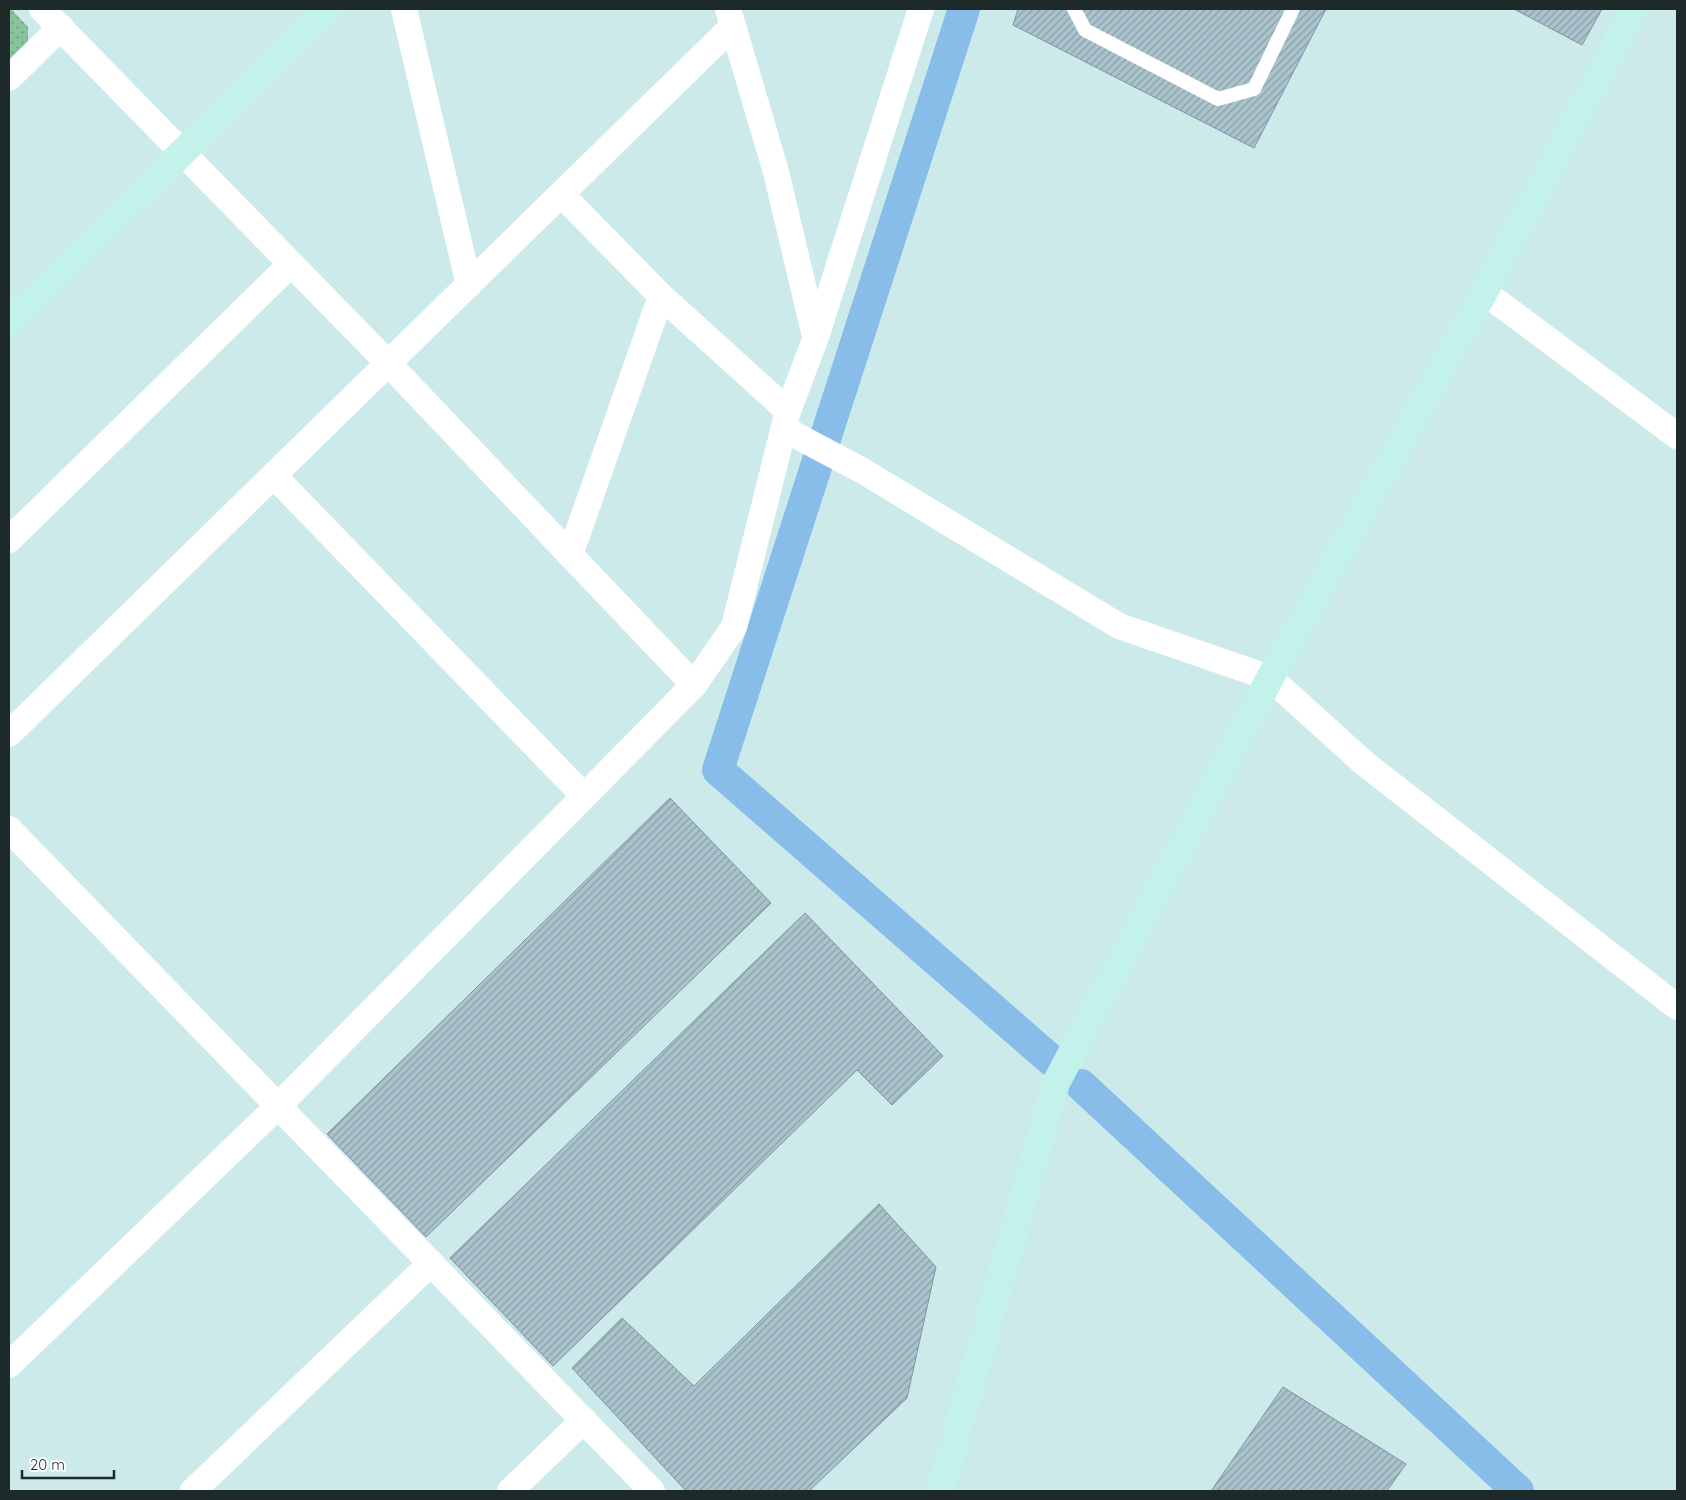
<svg xmlns="http://www.w3.org/2000/svg" width="1686" height="1500" font-family="Quicksand,sans-serif">
	<style>
		.grass { fill: url(#grass-dots) }
		.lines { fill: none; stroke-linecap: round; stroke-linejoin: round }
		.canal { stroke: #88bdea; stroke-width: 32 }
		.building { fill: url(#building-hatch); stroke: #7d959e }
		.lane { stroke: #fff; stroke-width: 14 }
		.street { stroke: #fff; stroke-width: 26 }
		.secondary { stroke: #c2f2e9; stroke-width: 28 }
	</style>
	<defs>
		<pattern id="grass-dots" width="8" height="8" patternUnits="userSpaceOnUse" patternTransform="scale(1.25)"><rect width="8" height="8" fill="#88c39b"/><path d="M2 2h.1M6 6h.1" fill="none" stroke="#6f9e7f" stroke-width="1.8" stroke-linecap="round"/></pattern>
		<pattern id="building-hatch" width="6" height="6" patternUnits="userSpaceOnUse" patternTransform="scale(1.25)"><rect width="6" height="6" fill="#aac3cd"/><path d="M-1 1l2-2M0 6l6-6M5 7l2-2" fill="none" stroke="#8a9ea7"/></pattern>
	</defs>
	<rect width="100%" height="100%" fill="#cdeaeb"/>
	<path class="grass" d="M9,9h2l17,18v19l-19,18z"/>
	<g class="lines">
		<g class="canal">
			<path d="M964,9l-246,761 333,290"/>
			<path d="M1081,1085l437,406"/>
		</g>
	</g>
	<g class="building">
		<path d="M1018,9h308l-72,139 -241,-123z"/>
		<path d="M1514,9h88l-20,36z"/>
		<path d="M670,798l101,105 -345,334 -99,-103z"/>
		<path d="M805,913l138,143 -51,49 -35,-35 -304,296 -103,-108z"/>
		<path d="M879,1204l57,63 -29,131 -98,93h-123l-114,-123 50,-50 72,68z"/>
		<path d="M1283,1387l123,77 -19,27h-176z"/>
	</g>
	<g class="lines">
		<path class="lane" d="M1074,9l11,21 133,69 36,-10 39,-80"/>
		<g class="street">
			<path d="M42,9l346,354 306,322"/>
			<path d="M404,9l65,276"/>
			<path d="M728,9l48,163 39,164"/>
			<path d="M9,78l52,-51"/>
			<path d="M561,194l100,102 127,115"/>
			<path d="M1484,292l193,144"/>
			<path d="M784,429l79,42 256,155 151,52 94,85 313,244"/>
			<path d="M275,477l309,319"/>
			<path d="M9,540l282,-276"/>
			<path d="M570,555l91,-259"/>
			<path d="M9,734c242,-234 482,-471 723,-707"/>
			<path d="M9,829l643,662"/>
			<path d="M9,1365l268,-258 417,-422 40,-58 54,-216 28,-74 105,-328"/>
			<path d="M193,1491l238,-228"/>
			<path d="M510,1491l74,-71"/>
		</g>
		<g class="secondary">
			<path d="M9,323l319,-314"/>
			<path d="M940,1491l116,-408 214,-405 214,-386 150,-283"/>
		</g>
	</g>
	<rect width="1686" height="1500" fill="none" stroke="#1e292a" stroke-width="20"/>
	<path d="M22 1470v8h92v-8" fill="none" stroke="#1e292a" stroke-width="2.5"/>
	<text x="30" y="1470" font-size="15" fill="#1e292a" stroke="#ffffff" stroke-width="4" paint-order="stroke">20 m</text>
</svg>
